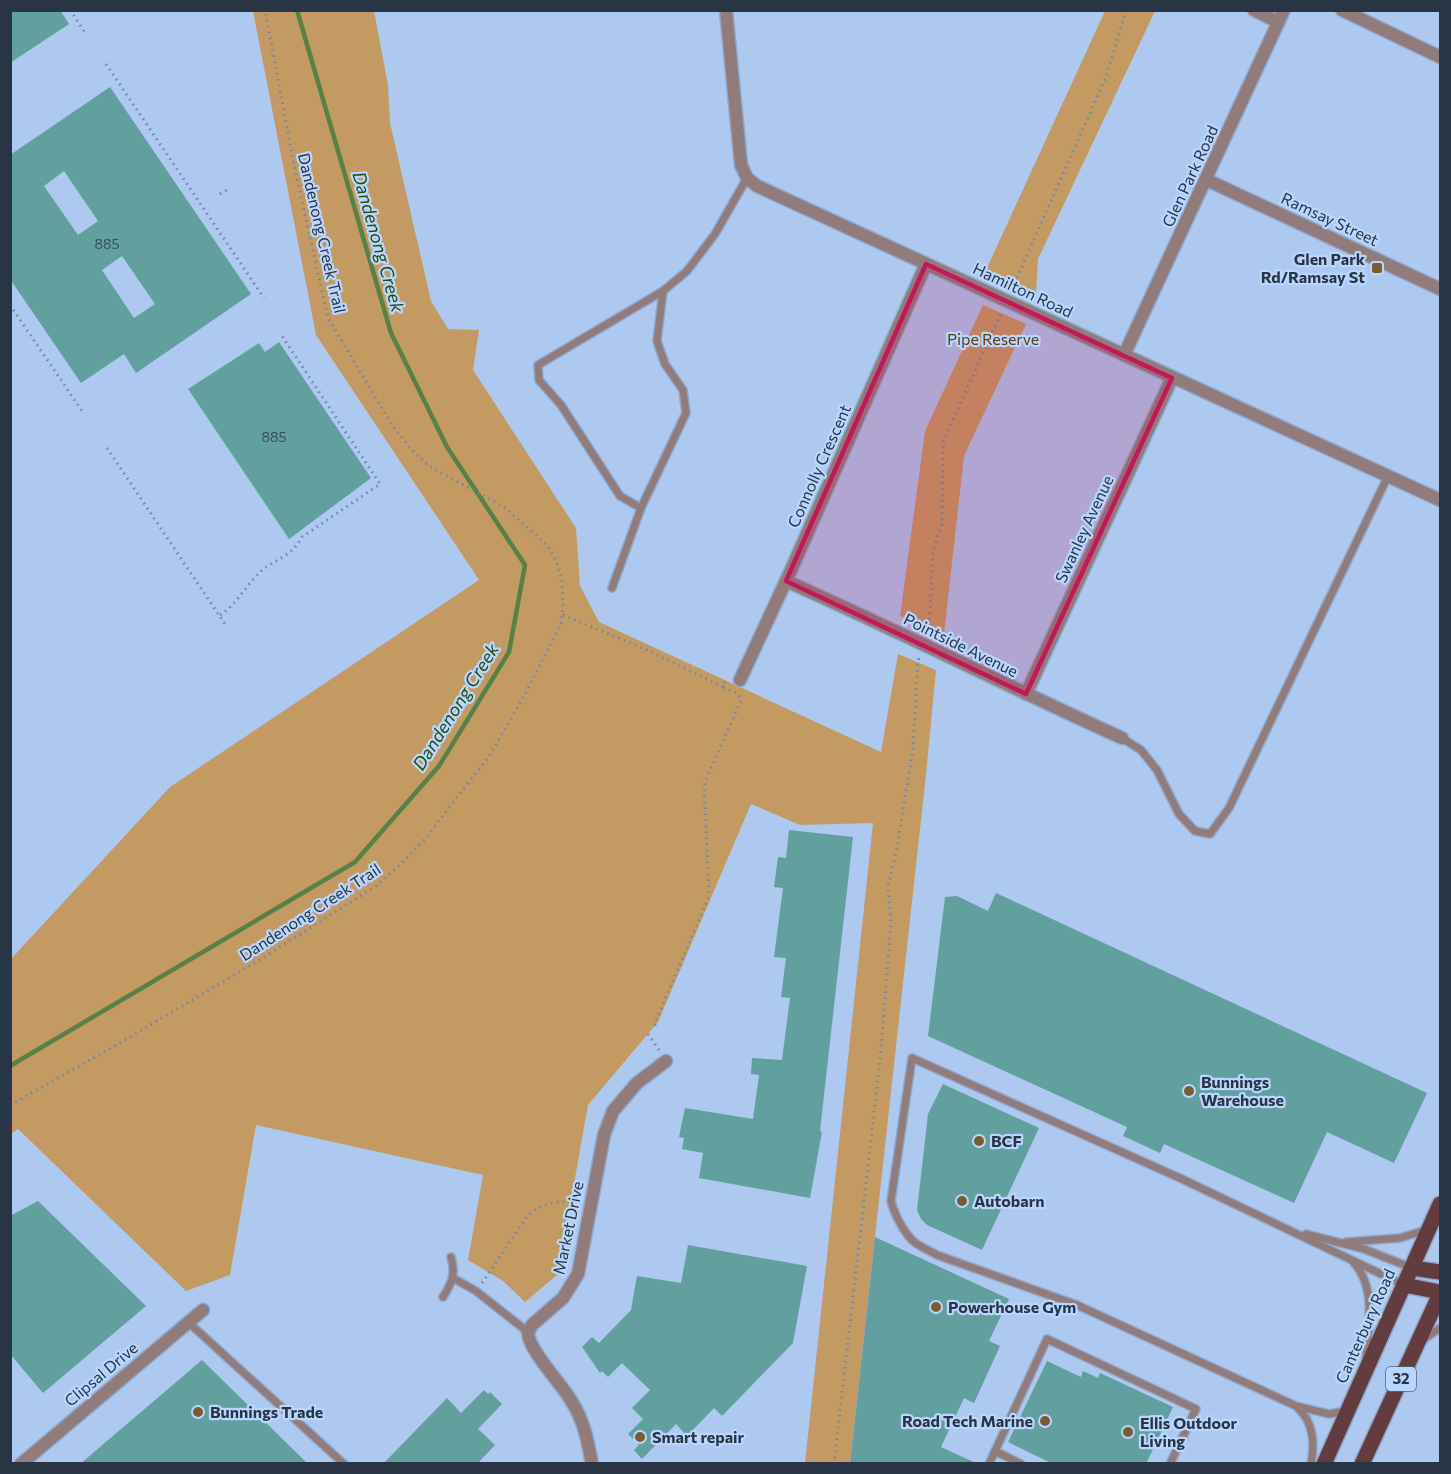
<svg xmlns="http://www.w3.org/2000/svg" width="1451" height="1474" font-family="Commissioner,sans-serif">
	<style>
		.green { fill: #c39b62 }
		.lines { fill: none; stroke-linecap: round; stroke-linejoin: round }
		.stream { stroke: #598046; stroke-width: 4.5 }
		.building { fill: #629f9f; fill-rule: evenodd }
		.service-casing { stroke: #90a8ca; stroke-width: 10 }
		.minor-casing { stroke: #90a8ca; stroke-width: 15 }
		.primary-casing { stroke: #90a8ca; stroke-width: 18 }
		.path { stroke: #7287a4; stroke-width: 3; stroke-dasharray: 1.5 4.5; stroke-linecap: butt }
		.service { stroke: #917b7b; stroke-width: 7 }
		.minor { stroke: #917b7b; stroke-width: 12 }
		.primary { stroke: #623c3e; stroke-width: 15 }
		.marked { fill: #c2185b; fill-opacity: 0.2; stroke: #c2185b; stroke-width: 4.5; stroke-linejoin: round }
		.poi-dot { fill: #795c2f; stroke: #b9d6fe; stroke-width: 2 }
		.labels { text-anchor: middle; stroke-width: 4.5; stroke-linejoin: round; paint-order: stroke }
		.number-label { font-size: 14px; fill: #374f5b }
		.shield { fill: #b9d6fe; stroke: #54657c; stroke-width: 1.5 }
		.shield-label { font-size: 15px; font-weight: bold; fill: #293444 }
		.street-label { font-size: 16px; fill: #293444; stroke: #b9d6fe }
		.poi-label { font-size: 16px; font-weight: bold; fill: #293444; stroke: #b9d6fe; text-anchor: start }
		.park-label { font-size: 16px; fill: #5b3e0a; stroke: #b9d6fe }
		.water-label { font-size: 18px; font-style: italic; fill: #244b0b; stroke: #b9d6fe }
	</style>
	<rect width="100%" height="100%" fill="#adc9f0"/>
	<g class="green">
		<path d="M253,11h121l14,74 2,38 41,178 17,28 31,1 -6,40 103,158 4,58 19,36 282,130 17,-98 38,16 -10,105 -76,688h-45l68,-640 -73,2 -49,-21 -93,218 -70,83 -30,169 -33,28 -22,-21 -35,-21 15,-85 -227,-50 -26,150 -44,16 -168,-162 -7,5 -1,-174 160,-173 309,-207 -163,-245z"/>
		<path d="M1105,11h50l-117,248 -2,36 -50,-25z"/>
		<path d="M983,305l43,19 -62,132 -20,178 -44,-18 25,-185z"/>
	</g>
	<g class="lines">
		<path class="stream" d="M10,1066l345,-204 84,-96 70,-114 16,-87 -78,-118 -56,-114 -94,-323"/>
	</g>
	<g class="building">
		<path d="M10,10h50l9,14 -59,39z"/>
		<path d="M110,87l141,207 -115,79 -12,-19 -43,29 -71,-104v-124zM64,171l34,50 -20,14 -34,-49zM122,256l33,48 -21,14 -32,-48z"/>
		<path d="M279,342l92,136 -82,61 -101,-150 71,-46 6,9z"/>
		<path d="M789,830l64,7 -33,294 2,1 -12,66 -111,-20 4,-25 -21,-4 2,-11 -5,-1 6,-29 68,11 6,-44 -8,-1 1,-16 30,2 8,-62 -9,-1 5,-39 -12,-1 9,-69 -9,-1 4,-30 8,1z"/>
		<path d="M996,893l431,200 -33,70 -67,-31 -33,71 -130,-59 -4,9 -37,-17 4,-9 -199,-91 17,-139 12,-1 31,15z"/>
		<path d="M943,1084l96,44 -57,122 -55,-25 -6,-6 -4,-9 11,-96z"/>
		<path d="M38,1201l108,105 -103,87 -33,-39v-138z"/>
		<path d="M875,1237l134,62 -20,42 11,5 -26,57 -10,-5 -23,49 37,17h-128z"/>
		<path d="M688,1245l119,21 -14,77 -71,73 -8,-8 -27,28 -11,-12 -34,35 -8,-9 5,-5 -11,-11 15,-15 -11,-11 18,-18 -28,-27 -14,14 -6,-6 -2,2 -18,-26 10,-10 7,6 32,-33 6,-34 44,7z"/>
		<path d="M202,1360l106,104h-228z"/>
		<path d="M1047,1361l34,16 2,-6 15,7 2,-5 73,34 -27,57h-93l-45,-22z"/>
		<path d="M484,1390l4,4 2,-2 12,12 -24,25 17,16 -18,19h-94l64,-66 14,15z"/>
	</g>
	<g class="lines">
		<defs>
			<g id="service">
				<path d="M641,508l45,-95 -3,-23 -18,-26 -8,-23 6,-50"/>
				<path d="M612,588l29,-80 -21,-12 -59,-91 -22,-25 -1,-15 125,-74 24,-20 28,-37 32,-56"/>
				<path d="M1122,738l19,12 16,20 22,44 16,17 15,3 19,-26 159,-332"/>
				<path d="M1306,1234l58,15 48,19"/>
				<path d="M1346,1242l54,-4 26,-8"/>
				<path d="M1354,1263c23,26 14,64 12,96"/>
				<path d="M453,1278l23,13 52,41"/>
				<path d="M443,1297c9,-14 13,-23 8,-40"/>
				<path d="M188,1322l156,142"/>
				<path d="M1423,1340l17,-12"/>
				<path d="M1298,1408c16,15 17,35 13,56"/>
				<path d="M1347,1411l-18,3 -33,-8 -219,-101 -140,-50c-8,-5 -18,-8 -25,-15 -9,-9 -18,-27 -21,-39l21,-143 270,121 222,106"/>
				<path d="M995,1451l26,13"/>
				<path d="M989,1464l58,-125 149,70 -26,55"/>
			</g>
			<g id="minor">
				<path d="M726,10l15,155 6,13 10,8 683,314"/>
				<path d="M1254,10l24,12"/>
				<path d="M1342,10l98,47"/>
				<path d="M1207,180l233,109"/>
				<path d="M1124,355l160,-345"/>
				<path d="M786,581c113,50 223,106 336,157"/>
				<path d="M740,680l51,-110 135,-306"/>
				<path d="M1026,694l146,-316"/>
				<path d="M21,1464l182,-154"/>
				<path d="M592,1464c-4,-22 -8,-43 -20,-62 -10,-18 -44,-52 -44,-70l4,-7 31,-27 15,-24 26,-139 9,-24 24,-28 29,-22"/>
			</g>
			<g id="primary">
				<path d="M1412,1268l28,4"/>
				<path d="M1404,1285l36,7"/>
				<path d="M1324,1464l116,-260"/>
				<path d="M1362,1464l78,-170"/>
			</g>
		</defs>
		<use href="#service" class="service-casing"/>
		<use href="#minor" class="minor-casing"/>
		<use href="#primary" class="primary-casing"/>
		<g class="path">
			<path d="M70,10l16,24"/>
			<path d="M106,64l158,234"/>
			<path d="M220,194l7,-4"/>
			<path d="M1012,289l94,-212 20,-67"/>
			<path d="M10,305l74,109"/>
			<path d="M107,448l120,179"/>
			<path d="M220,615c16,-10 25,-28 39,-42 15,-14 33,-16 43,-36l78,-53 -100,-151"/>
			<path d="M563,615l82,34 78,38 3,-10"/>
			<path d="M929,632l4,-82 9,-26 1,-82 59,-131"/>
			<path d="M655,1026v-3l53,-124 1,-9 -5,-103 2,-7 35,-80 -4,-7 -14,-6"/>
			<path d="M648,1034l11,16"/>
			<path d="M10,1105l110,-62 146,-87 110,-70 25,-22 23,-24 65,-84 34,-58 38,-74 2,-16 -1,-29 -6,-19 -10,-16 -42,-37 -75,-41 -17,-16 -20,-25 -64,-107 -33,-148 -30,-160"/>
			<path d="M482,1283l46,-68c14,-11 27,-15 45,-12"/>
			<path d="M834,1464l46,-404 11,-137 -3,-36 9,-39 16,-99 5,-88 2,-6"/>
		</g>
		<use href="#service" class="service"/>
		<use href="#minor" class="minor"/>
		<use href="#primary" class="primary"/>
	</g>
	<path class="marked" d="M926,264l246,114 -146,316 -240,-113z"/>
	<g class="poi-dot">
		<rect x="1371" y="262" width="12" height="12" rx="3"/>
		<circle cx="1189" cy="1091" r="6"/>
		<circle cx="979" cy="1141" r="6"/>
		<circle cx="962" cy="1201" r="6"/>
		<circle cx="936" cy="1307" r="6"/>
		<circle cx="198" cy="1412" r="6"/>
		<circle cx="1045" cy="1421" r="6"/>
		<circle cx="1128" cy="1432" r="6"/>
		<circle cx="640" cy="1437" r="6"/>
	</g>
	<g class="labels">
		<g class="number-label">
			<text x="107" y="249">885</text>
			<text x="274" y="442">885</text>
		</g>
		<rect class="shield" x="1386" y="1367" width="30" height="24" rx="4.5"/>
		<g class="shield-label">
			<text x="1401" y="1384">32</text>
		</g>
		<g class="street-label">
			<text transform="translate(1190 176) rotate(-65)" y="6">Glen Park Road</text>
			<text transform="translate(1330 219) rotate(25)" y="6">Ramsay Street</text>
			<text transform="translate(322 233) rotate(77)" y="6">Dandenong Creek Trail</text>
			<text transform="translate(1023 290) rotate(25)" y="6">Hamilton Road</text>
			<text transform="translate(819 466) rotate(-66)" y="6">Connolly Crescent</text>
			<text transform="translate(1084 529) rotate(-65)" y="6">Swanley Avenue</text>
			<text transform="translate(961 645) rotate(26)" y="6">Pointside Avenue</text>
			<text transform="translate(310 912) rotate(-33)" y="6">Dandenong Creek Trail</text>
			<text transform="translate(568 1228) rotate(-78)" y="6">Market Drive</text>
			<text transform="translate(1365 1326) rotate(-66)" y="6">Canterbury Road</text>
			<text transform="translate(101 1374) rotate(-40)" y="6">Clipsal Drive</text>
		</g>
		<g class="poi-label">
			<text x="1365" y="265" text-anchor="end">Glen Park<tspan x="1365" dy="18">Rd/Ramsay St</tspan></text>
			<text x="1201" y="1088">Bunnings<tspan x="1201" dy="18">Warehouse</tspan></text>
			<text x="991" y="1147">BCF</text>
			<text x="974" y="1207">Autobarn</text>
			<text x="948" y="1313">Powerhouse Gym</text>
			<text x="210" y="1418">Bunnings Trade</text>
			<text x="1033" y="1427" text-anchor="end">Road Tech Marine</text>
			<text x="1140" y="1429">Ellis Outdoor<tspan x="1140" dy="18">Living</tspan></text>
			<text x="652" y="1443">Smart repair</text>
		</g>
		<g class="park-label">
			<text x="993" y="345">Pipe Reserve</text>
		</g>
		<g class="water-label">
			<text transform="translate(378 242) rotate(74)" y="6">Dandenong Creek</text>
			<text transform="translate(456 707) rotate(-58)" y="6">Dandenong Creek</text>
		</g>
	</g>
	<rect width="1451" height="1474" fill="none" stroke="#293444" stroke-width="24"/>
</svg>
